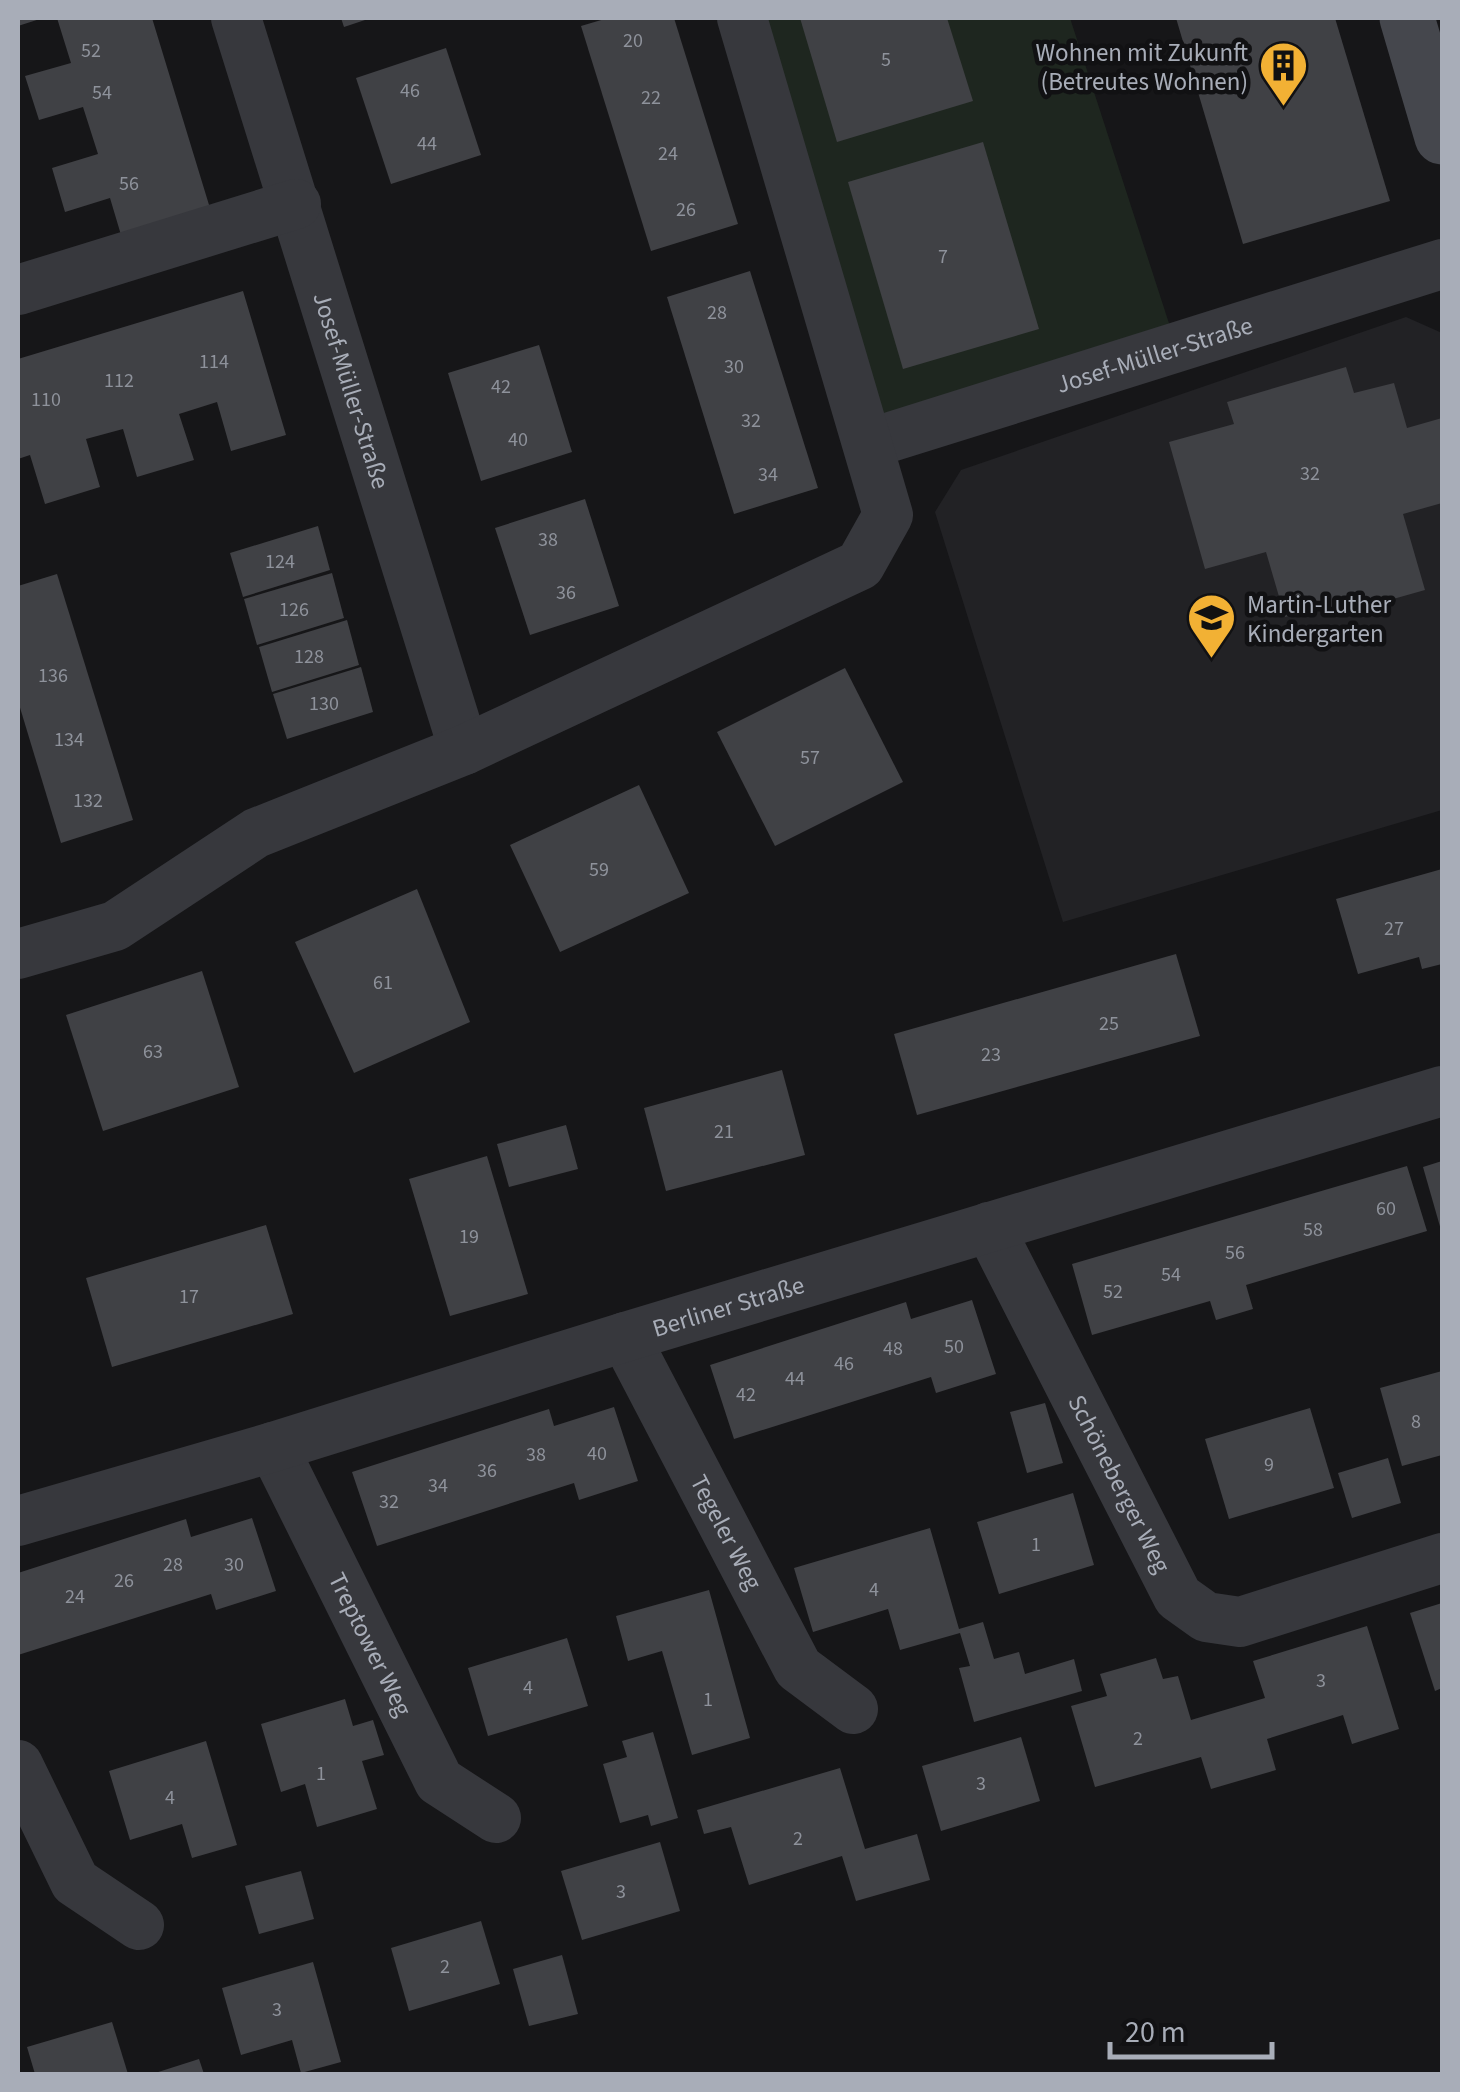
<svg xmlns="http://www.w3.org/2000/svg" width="1460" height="2092" font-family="'Source Sans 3',sans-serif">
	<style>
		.built { fill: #222225 }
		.green { fill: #1e261f }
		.building { fill: #404145 }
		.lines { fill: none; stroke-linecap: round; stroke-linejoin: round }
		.street { stroke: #37383d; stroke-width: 50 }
		.secondary { stroke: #45474d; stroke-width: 55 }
		.labels { text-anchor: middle; stroke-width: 9; stroke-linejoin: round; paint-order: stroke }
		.number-label { font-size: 20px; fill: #8e929b }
		.poi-label { font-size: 25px; fill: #a8adb8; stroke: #111113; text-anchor: end }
		.street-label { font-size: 25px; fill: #a8adb8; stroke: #111113 }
	</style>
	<rect width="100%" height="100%" fill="#161618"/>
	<path class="built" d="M1406,317l36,16v477l-379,112 -128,-410 26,-42z"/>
	<path class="green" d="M743,18h327l107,330 -309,96z"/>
	<g class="building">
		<path d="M18,18h25l-25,8z"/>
		<path d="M57,18h95l61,200 -89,27 -14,-47 -45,14 -13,-44 46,-14 -15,-47 -44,13 -14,-44 46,-13z"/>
		<path d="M341,18h30l-27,9z"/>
		<path d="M608,18h66l64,206 -87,27 -70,-225z"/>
		<path d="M800,18h147l26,83 -136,41z"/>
		<path d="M1176,18h159l55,183 -147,43z"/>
		<path d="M446,48l35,107 -90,29 -35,-106z"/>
		<path d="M983,142l56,187 -136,40 -55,-187z"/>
		<path d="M750,271l68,217 -84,26 -67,-217z"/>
		<path d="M243,291l43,144 -55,16 -14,-49 -38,12 15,46 -57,17 -14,-48 -37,10 14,48 -55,17 -15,-49 -12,4v-100z"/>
		<path d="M539,345l33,107 -91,29 -33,-108z"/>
		<path d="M1346,367l8,26 40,-10 13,45 35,-10v85l-39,11 22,76 -92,26 -3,-11 -45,12 -19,-65 -61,17 -36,-127 65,-18 -7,-22z"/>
		<path d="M585,499l34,107 -89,29 -35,-107z"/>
		<path d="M318,526l12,44 -87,27 -13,-44z"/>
		<path d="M332,573l12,45 -87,27 -13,-46z"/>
		<path d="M57,574l76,246 -72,23 -43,-142v-115z"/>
		<path d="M347,620l12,45 -87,27 -13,-45z"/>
		<path d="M361,667l12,45 -86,27 -14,-45z"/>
		<path d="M845,668l58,114 -128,64 -58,-114z"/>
		<path d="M639,785l50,108 -129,59 -50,-107z"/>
		<path d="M1442,869v95l-20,5 -3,-12 -61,17 -22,-75z"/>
		<path d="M417,889l53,133 -116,51 -59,-131z"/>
		<path d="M1176,954l24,82 -283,79 -23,-81z"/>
		<path d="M202,971l37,116 -136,44 -37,-116z"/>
		<path d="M782,1070l23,85 -139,36 -22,-83z"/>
		<path d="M566,1125l12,44 -69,18 -12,-43z"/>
		<path d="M487,1156l41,138 -78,22 -41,-137z"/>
		<path d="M1442,1161v69h-1l-18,-63z"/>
		<path d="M1407,1166l20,65 -181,54 7,24 -37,11 -6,-19 -118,34 -20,-71z"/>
		<path d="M266,1225l27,89 -181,53 -26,-89z"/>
		<path d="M972,1300l24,74 -60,19 -5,-16 -197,62 -24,-74 196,-63 5,17z"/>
		<path d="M1442,1371v84l-40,11 -22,-78z"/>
		<path d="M1045,1403l18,60 -36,10 -17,-61z"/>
		<path d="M614,1407l24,74 -59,19 -5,-17 -197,63 -25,-74 197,-63 5,17z"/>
		<path d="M1310,1408l24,80 -105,31 -24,-80z"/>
		<path d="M1388,1458l13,45 -49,15 -14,-45z"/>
		<path d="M1073,1493l21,72 -95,29 -22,-72z"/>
		<path d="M252,1518l24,73 -60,19 -5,-16 -193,61v-82l168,-54 5,18z"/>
		<path d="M930,1528l29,101 24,-7 11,37 25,-7 6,22 49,-15 8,32 -108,31 -15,-54 11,-2 -10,-33 -60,17 -12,-41 -75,23 -19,-64z"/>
		<path d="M709,1590l41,148 -58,17 -30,-104 -34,10 -12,-45z"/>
		<path d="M1442,1603v85l-7,3 -25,-78z"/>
		<path d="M1367,1626l32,103 -47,15 -9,-29 -76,24 9,31 -65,19 -10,-32 -106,30 -24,-81 36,-10 -7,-22 56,-16 7,21 15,-3 13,44 74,-22 -12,-37z"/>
		<path d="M567,1638l21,68 -100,30 -20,-68z"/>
		<path d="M345,1699l8,27 20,-6 11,35 -22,6 15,48 -60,18 -12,-43 -24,8 -20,-68z"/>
		<path d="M653,1732l25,86 -27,8 -3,-11 -28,8 -17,-59 24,-7 -5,-16z"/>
		<path d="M1021,1737l19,64 -99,30 -19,-65z"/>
		<path d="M206,1741l31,104 -45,13 -10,-34 -52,16 -21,-69z"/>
		<path d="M840,1768l25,81 52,-15 13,46 -74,21 -14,-45 -93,29 -18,-58 -27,7 -7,-24z"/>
		<path d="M660,1842l20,69 -98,29 -21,-69z"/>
		<path d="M301,1871l13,48 -55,15 -14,-48z"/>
		<path d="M481,1921l19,63 -91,27 -18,-63z"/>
		<path d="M562,1955l16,59 -49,12 -16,-57z"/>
		<path d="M313,1962l28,100 -40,11 -9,-33 -51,15 -19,-67z"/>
		<path d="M112,2022l16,52h-93l-8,-27z"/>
		<path d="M199,2059l5,15h-52z"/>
	</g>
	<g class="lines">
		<g class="street">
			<path id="s1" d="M236,18l228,732"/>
			<path d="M18,290l278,-86"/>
			<path id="s2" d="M868,444l574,-180"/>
			<path d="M18,954l97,-28 141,-93 208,-83 396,-185 28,-50 -146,-497"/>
			<path id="s3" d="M989,1227l189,370 28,20 34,5 202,-64"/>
			<path id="s4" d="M625,1337l173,331 55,41"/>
			<path id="s5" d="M273,1447l166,334 57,37"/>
			<path id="s6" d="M18,1521l255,-74 352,-110 817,-246"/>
			<path d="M18,1765l57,117 64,43"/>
		</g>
		<path class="secondary" d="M1407,18l35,119"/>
	</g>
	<defs>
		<symbol id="building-pin" viewBox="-11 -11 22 30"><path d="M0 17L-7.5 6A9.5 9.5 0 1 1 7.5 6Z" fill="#f2b134" stroke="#111113"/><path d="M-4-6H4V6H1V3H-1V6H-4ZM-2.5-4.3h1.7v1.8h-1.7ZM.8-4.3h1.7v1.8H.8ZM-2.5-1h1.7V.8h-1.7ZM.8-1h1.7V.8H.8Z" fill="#111"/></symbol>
		<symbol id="school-pin" viewBox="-11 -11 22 30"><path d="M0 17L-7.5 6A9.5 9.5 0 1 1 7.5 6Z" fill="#f2b134" stroke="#111113"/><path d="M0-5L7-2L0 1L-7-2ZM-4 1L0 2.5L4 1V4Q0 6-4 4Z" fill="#111"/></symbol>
	</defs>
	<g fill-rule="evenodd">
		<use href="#building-pin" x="1256" y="38" width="55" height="75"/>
		<use href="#school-pin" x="1184" y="590" width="55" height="75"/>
	</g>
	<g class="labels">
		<g class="number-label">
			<text x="633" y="47">20</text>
			<text x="91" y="57">52</text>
			<text x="886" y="66">5</text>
			<text x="410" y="97">46</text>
			<text x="102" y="99">54</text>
			<text x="651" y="104">22</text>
			<text x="427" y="150">44</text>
			<text x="668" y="160">24</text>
			<text x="129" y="190">56</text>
			<text x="686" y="216">26</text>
			<text x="943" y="263">7</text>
			<text x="717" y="319">28</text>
			<text x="214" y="368">114</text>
			<text x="734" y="373">30</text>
			<text x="119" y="387">112</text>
			<text x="501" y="393">42</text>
			<text x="46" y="406">110</text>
			<text x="751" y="427">32</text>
			<text x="518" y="446">40</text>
			<text x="1310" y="480">32</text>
			<text x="768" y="481">34</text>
			<text x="548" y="546">38</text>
			<text x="280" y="568">124</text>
			<text x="566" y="599">36</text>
			<text x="294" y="616">126</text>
			<text x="309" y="663">128</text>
			<text x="53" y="682">136</text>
			<text x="324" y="710">130</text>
			<text x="69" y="746">134</text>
			<text x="810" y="764">57</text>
			<text x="88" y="807">132</text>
			<text x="599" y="876">59</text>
			<text x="1394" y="935">27</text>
			<text x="383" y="989">61</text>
			<text x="1109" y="1030">25</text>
			<text x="153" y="1058">63</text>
			<text x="991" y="1061">23</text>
			<text x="724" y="1138">21</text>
			<text x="1386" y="1215">60</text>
			<text x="1313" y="1236">58</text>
			<text x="469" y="1243">19</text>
			<text x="1235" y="1259">56</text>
			<text x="1171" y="1281">54</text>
			<text x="1113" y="1298">52</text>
			<text x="189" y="1303">17</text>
			<text x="954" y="1353">50</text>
			<text x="893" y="1355">48</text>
			<text x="844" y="1370">46</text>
			<text x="795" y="1385">44</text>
			<text x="746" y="1401">42</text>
			<text x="1416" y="1428">8</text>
			<text x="597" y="1460">40</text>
			<text x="536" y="1461">38</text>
			<text x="1269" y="1471">9</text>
			<text x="487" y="1477">36</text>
			<text x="438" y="1492">34</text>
			<text x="389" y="1508">32</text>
			<text x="1036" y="1551">1</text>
			<text x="173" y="1571">28</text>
			<text x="234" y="1571">30</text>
			<text x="124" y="1587">26</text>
			<text x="874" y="1596">4</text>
			<text x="75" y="1603">24</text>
			<text x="1321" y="1687">3</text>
			<text x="528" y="1694">4</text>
			<text x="708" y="1706">1</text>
			<text x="1138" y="1745">2</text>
			<text x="321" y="1780">1</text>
			<text x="981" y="1790">3</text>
			<text x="170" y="1804">4</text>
			<text x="798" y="1845">2</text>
			<text x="621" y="1898">3</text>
			<text x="445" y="1973">2</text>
			<text x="277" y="2016">3</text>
		</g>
		<g class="poi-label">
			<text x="1248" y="61">Wohnen mit Zukunft<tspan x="1248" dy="29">(Betreutes Wohnen)</tspan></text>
			<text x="1247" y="613" text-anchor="start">Martin-Luther<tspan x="1247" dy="29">Kindergarten</tspan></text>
		</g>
		<g class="street-label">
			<text dy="9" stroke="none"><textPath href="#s2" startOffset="300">Josef-Müller-Straße</textPath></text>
			<text dy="9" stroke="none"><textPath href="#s1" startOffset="390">Josef-Müller-Straße</textPath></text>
			<text dy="9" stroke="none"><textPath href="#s6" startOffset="742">Berliner Straße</textPath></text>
			<text dy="9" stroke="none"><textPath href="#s3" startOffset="288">Schöneberger Weg</textPath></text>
			<text dy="9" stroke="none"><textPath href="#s4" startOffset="220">Tegeler Weg</textPath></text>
			<text dy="9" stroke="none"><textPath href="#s5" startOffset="220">Treptower Weg</textPath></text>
		</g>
	</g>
	<rect width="1460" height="2092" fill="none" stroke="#a8adb8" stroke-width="40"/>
	<path d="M1110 2042v15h162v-15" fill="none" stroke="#a8adb8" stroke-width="5"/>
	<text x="1125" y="2042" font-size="30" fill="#a8adb8" stroke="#111113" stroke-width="8" paint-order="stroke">20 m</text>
</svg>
